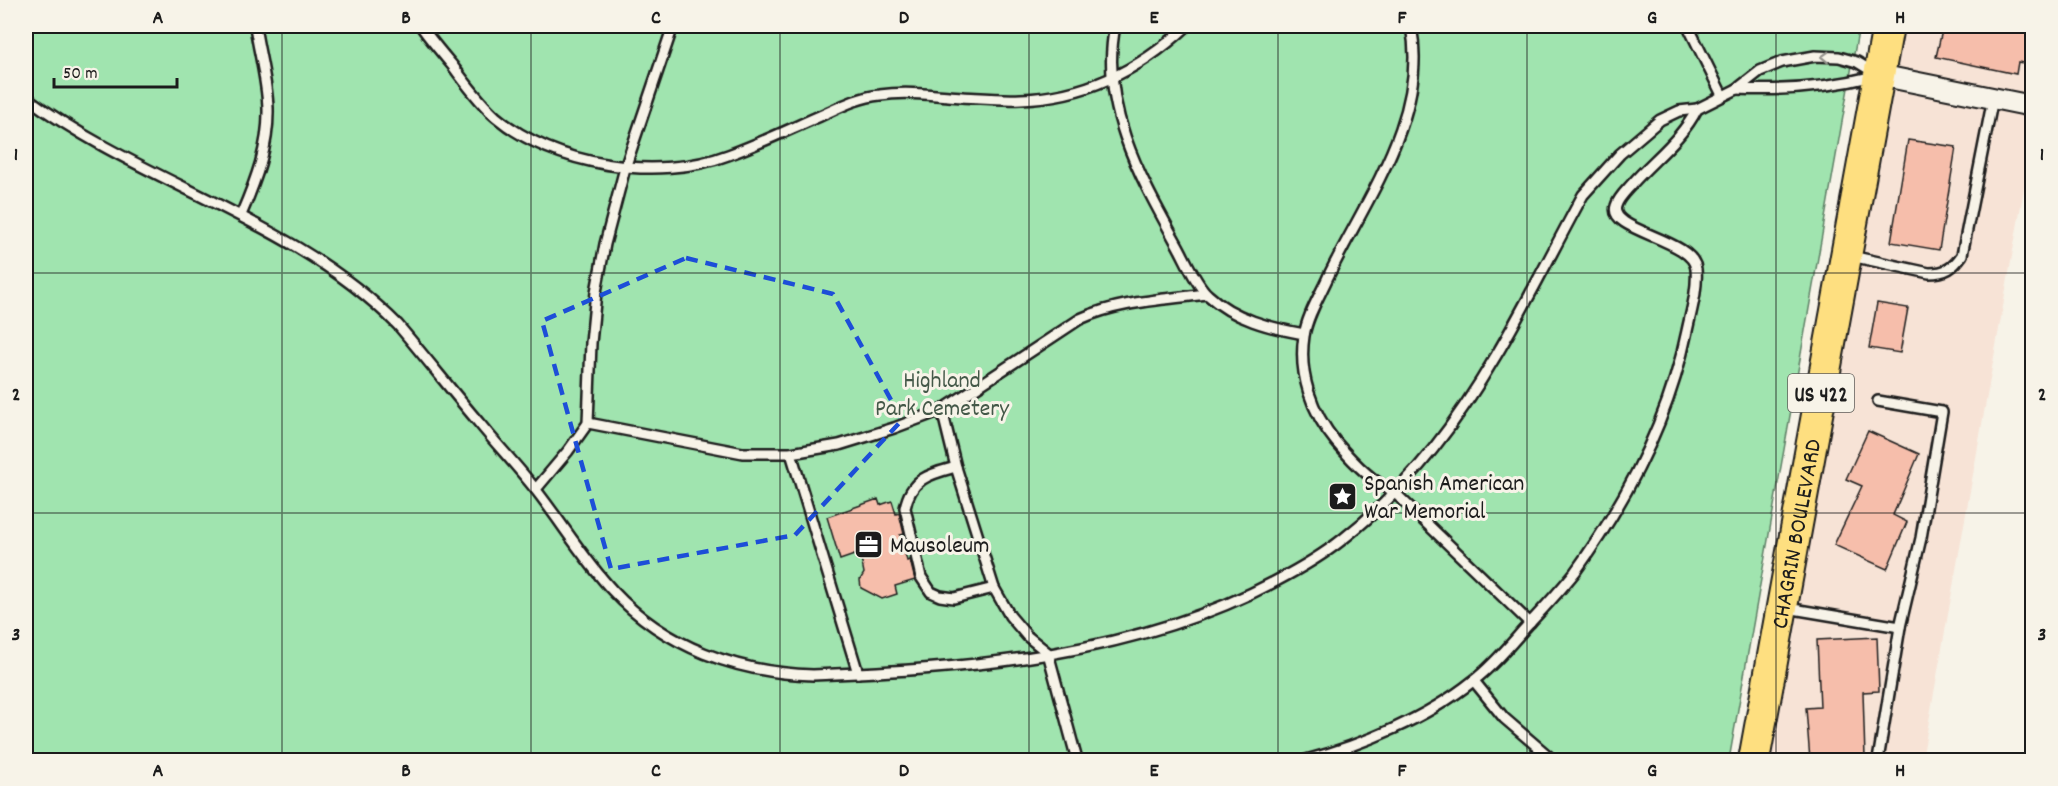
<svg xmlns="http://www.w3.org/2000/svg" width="2058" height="786" font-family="Dekko,sans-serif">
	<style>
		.built { fill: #f7e3d6 }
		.green { fill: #a0e4af; stroke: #5e8066; stroke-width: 1.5 }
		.building { fill: #f6beab; stroke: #1c1c1c; stroke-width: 1.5 }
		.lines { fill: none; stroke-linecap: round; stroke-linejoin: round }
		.lane-casing { stroke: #1c1c1c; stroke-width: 14 }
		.street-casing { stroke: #1c1c1c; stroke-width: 24 }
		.primary-casing { stroke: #1c1c1c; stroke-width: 34 }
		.lane { stroke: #f7f3e8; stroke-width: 9 }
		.street { stroke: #f7f3e8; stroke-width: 20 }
		.primary { stroke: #fedf80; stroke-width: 30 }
		.oneway { stroke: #94928c }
		.marked { fill: none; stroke: #1d4ed8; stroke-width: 4.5; stroke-dasharray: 12 8; stroke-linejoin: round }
		.grid { fill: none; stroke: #1c1c1c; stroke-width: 1.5; stroke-opacity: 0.55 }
		.labels { text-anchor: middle; stroke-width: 6; stroke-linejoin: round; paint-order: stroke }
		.shield { fill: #f7f3e8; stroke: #5e5c59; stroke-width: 1.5 }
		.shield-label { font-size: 22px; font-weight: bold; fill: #1c1c1c }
		.park-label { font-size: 24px; fill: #445848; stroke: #f7f3e8 }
		.poi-label { font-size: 24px; fill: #1c1c1c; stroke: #f7f3e8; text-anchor: start }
		.street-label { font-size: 24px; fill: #1c1c1c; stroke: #f7f3e8 }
		.neatline { fill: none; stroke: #1c1c1c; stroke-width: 2 }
		.grid-label { font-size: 20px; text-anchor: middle; font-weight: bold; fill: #1c1c1c }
	</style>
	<rect width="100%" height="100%" fill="#f7f3e8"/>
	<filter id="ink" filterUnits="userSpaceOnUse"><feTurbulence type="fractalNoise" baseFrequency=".0167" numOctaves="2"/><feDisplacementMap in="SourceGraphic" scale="12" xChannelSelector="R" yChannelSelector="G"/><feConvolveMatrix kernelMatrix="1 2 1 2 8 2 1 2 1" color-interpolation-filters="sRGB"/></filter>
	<g filter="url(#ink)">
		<path class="built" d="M1888,26h144v118l-110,616h-168z"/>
		<path class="green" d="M26,26h1833l-130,734h-1703z"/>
		<g class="building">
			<path d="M1943,26h89v39l-14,-3 -2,12 -80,-17z"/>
			<path d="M1908,140l48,7 -17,103 -48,-8z"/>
			<path d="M1877,303l31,5 -8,45 -31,-5z"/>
			<path d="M1868,431l51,23 -26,61 14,7 -20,47 -53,-24 28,-59 -16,-7z"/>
			<path d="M878,499l2,6 12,-4 4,13 3,-1 5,21 -4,1 7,26 3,-1 5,20 -20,6 2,8 -15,5 -21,-11 -1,-8 4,-7 -4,-20 -20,7 -13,-43z"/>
			<path d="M1877,637l2,54 -16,1 2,66 -55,2 -4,-52 14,-1 -3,-67z"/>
		</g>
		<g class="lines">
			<defs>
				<g id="lane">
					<path d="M421,26c9,13 20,26 31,39 13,17 27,37 44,52 58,49 162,65 232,38 31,-11 62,-26 92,-39 20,-9 39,-19 60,-21 27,-4 55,0 82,2 19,1 39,3 59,2 65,-2 119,-29 166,-73"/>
					<path d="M1115,26c-16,79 25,151 62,218 8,14 19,41 31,51 26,24 62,33 96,39"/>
					<path d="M1411,26c18,89 -46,174 -83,251 -8,18 -21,39 -24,59 -6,38 8,77 32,106 16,19 36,40 58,50l136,131"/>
					<path d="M1688,26l34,69"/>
					<path d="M1737,89c45,2 94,-2 137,-13"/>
					<path d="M26,97c117,87 268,122 372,228 28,33 54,66 82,99 18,22 38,43 56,66 26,33 48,70 77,101 52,56 125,82 200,84 157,-6 322,-19 463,-94 23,-12 47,-26 67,-42 33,-26 64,-57 90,-90 61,-77 103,-168 150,-254l37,-41 40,-34 19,-9 18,-2 40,-20 23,-18 22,-9 33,-6 24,1 18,5 18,11"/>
					<path d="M241,215c15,-35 28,-69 27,-107 -1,-28 -9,-55 -13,-82"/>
					<path d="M1851,256l78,17c17,0 24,-5 33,-18l31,-157"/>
					<path d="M1878,401l64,11 -21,126 -21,89"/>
					<path d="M942,410l14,57 38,121 16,28 17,20 21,17 29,107"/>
					<path d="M588,423l155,30h48l48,-8 55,-17 48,-18 138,-91c40,-18 83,-19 126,-25"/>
					<path d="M791,453l67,220"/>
					<path d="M956,467c-26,7 -45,11 -51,41l16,69 10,15 9,4 14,2 40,-10"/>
					<path d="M536,489l32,-38 20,-28 3,-80 5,-51 9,-48 20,-76 48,-142"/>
					<path d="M1787,608l113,19 -22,133"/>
					<path d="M1474,681l30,37 49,42"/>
					<path d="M1306,760c56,-15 121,-42 167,-79 20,-15 37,-36 54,-55 16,-17 33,-35 48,-54 52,-72 94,-153 112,-241 4,-19 11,-42 9,-62 -2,-30 -89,-38 -80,-63 2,-8 11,-16 16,-22 22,-25 50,-45 65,-75"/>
				</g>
				<path id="street" d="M1879,75l153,31"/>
				<g id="primary">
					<path id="s1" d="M1754,760l134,-734"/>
				</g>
			</defs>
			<use href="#lane" class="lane-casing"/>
			<use href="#street" class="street-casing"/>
			<use href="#primary" class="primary-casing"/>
			<use href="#lane" class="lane"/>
			<use href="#street" class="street"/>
			<use href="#primary" class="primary"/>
		</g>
		<defs><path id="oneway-chevron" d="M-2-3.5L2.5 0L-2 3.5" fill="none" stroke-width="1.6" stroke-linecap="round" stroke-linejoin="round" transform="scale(1.5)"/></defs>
		<use class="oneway" href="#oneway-chevron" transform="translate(1825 57) rotate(-178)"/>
	</g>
	<path class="marked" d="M686,258l147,36 69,126 -107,115 -184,34 -69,-248z"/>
	<path class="grid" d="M282,26v734M531,26v734M780,26v734M1029,26v734M1278,26v734M1527,26v734M1776,26v734M26,273h2006M26,513h2006"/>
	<defs>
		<symbol id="sight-square" viewBox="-11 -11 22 22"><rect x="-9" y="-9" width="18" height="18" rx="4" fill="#1c1c1c" stroke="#f7f3e8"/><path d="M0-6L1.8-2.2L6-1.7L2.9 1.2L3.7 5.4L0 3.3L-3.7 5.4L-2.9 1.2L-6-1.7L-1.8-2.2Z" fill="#fff"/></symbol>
		<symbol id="office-square" viewBox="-11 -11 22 22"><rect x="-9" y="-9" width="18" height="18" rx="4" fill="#1c1c1c" stroke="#f7f3e8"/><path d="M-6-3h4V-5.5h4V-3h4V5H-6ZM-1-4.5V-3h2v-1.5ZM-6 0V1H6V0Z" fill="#fff"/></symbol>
	</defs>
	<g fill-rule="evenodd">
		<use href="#sight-square" x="1326" y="480" width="33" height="33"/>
		<use href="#office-square" x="852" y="528" width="33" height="33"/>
	</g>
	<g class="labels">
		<rect class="shield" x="1788" y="374" width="66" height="38" rx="4.5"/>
		<g class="shield-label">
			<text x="1821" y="401">US 422</text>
		</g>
		<g class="park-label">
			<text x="942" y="387">Highland<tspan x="942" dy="28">Park Cemetery</tspan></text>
		</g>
		<g class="poi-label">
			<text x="1364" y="490">Spanish American<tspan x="1364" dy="28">War Memorial</tspan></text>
			<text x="890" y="552">Mausoleum</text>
		</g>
		<g class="street-label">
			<text dy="8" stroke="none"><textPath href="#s1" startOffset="230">CHAGRIN BOULEVARD</textPath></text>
		</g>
	</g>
	<rect width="2058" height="786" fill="none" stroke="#f7f3e8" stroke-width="66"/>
	<path d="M54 78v9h123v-9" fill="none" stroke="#1c1c1c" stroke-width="3"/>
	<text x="63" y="78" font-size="18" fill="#1c1c1c" stroke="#f7f3e8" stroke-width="4.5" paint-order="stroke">50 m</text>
	<rect x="33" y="33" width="1992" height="720" class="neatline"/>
	<g class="grid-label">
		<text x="158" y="23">A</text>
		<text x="406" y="23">B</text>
		<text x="656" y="23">C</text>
		<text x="904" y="23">D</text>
		<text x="1154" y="23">E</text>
		<text x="1402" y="23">F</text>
		<text x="1652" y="23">G</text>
		<text x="1900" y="23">H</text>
		<text x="16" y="160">1</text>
		<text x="2042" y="160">1</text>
		<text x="16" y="400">2</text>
		<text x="2042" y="400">2</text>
		<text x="16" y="640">3</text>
		<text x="2042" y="640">3</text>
		<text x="158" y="776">A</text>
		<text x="406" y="776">B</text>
		<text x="656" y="776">C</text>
		<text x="904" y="776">D</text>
		<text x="1154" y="776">E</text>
		<text x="1402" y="776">F</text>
		<text x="1652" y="776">G</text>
		<text x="1900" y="776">H</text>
	</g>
</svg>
